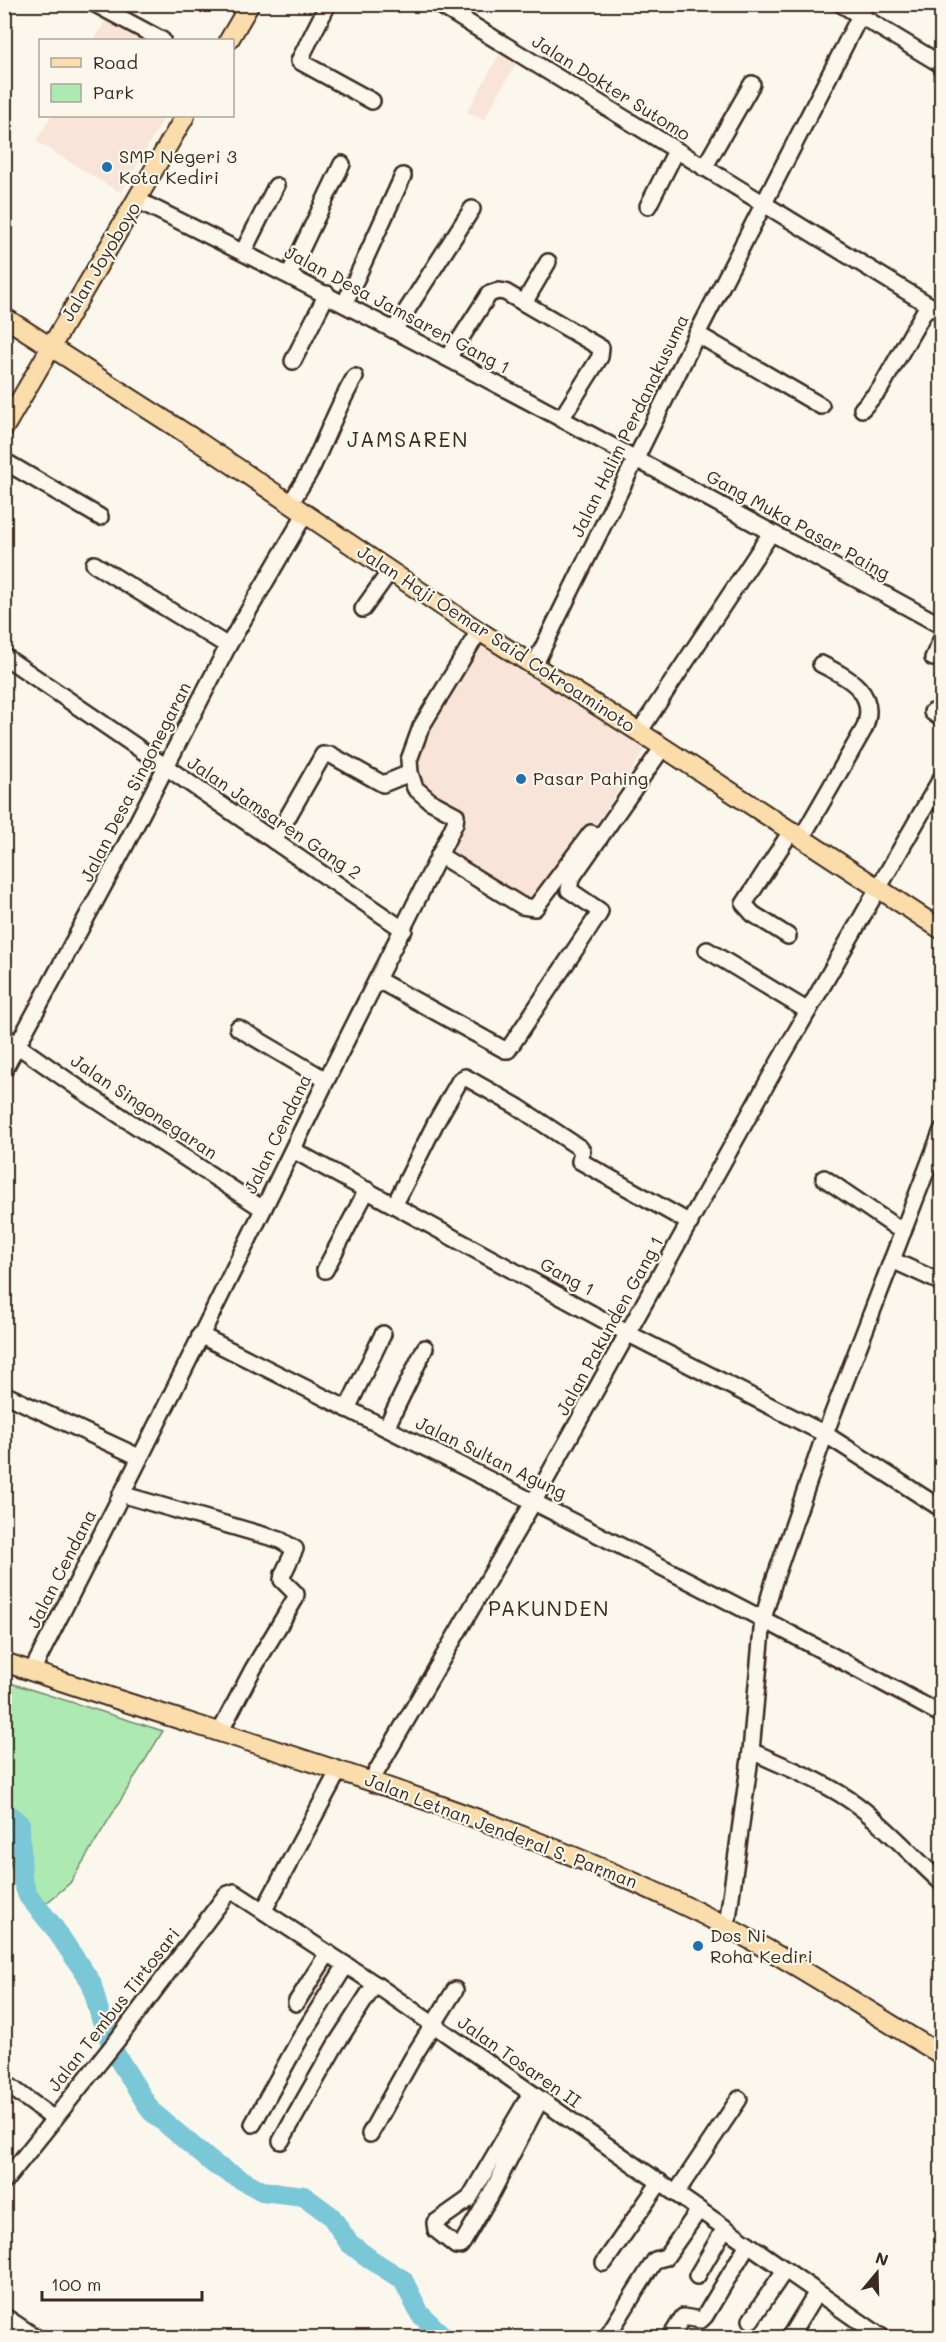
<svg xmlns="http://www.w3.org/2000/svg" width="946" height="2342" font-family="Mali,sans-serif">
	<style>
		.built { fill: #f8e4d8 }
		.green { fill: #aceab2; stroke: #748a68; stroke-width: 1.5 }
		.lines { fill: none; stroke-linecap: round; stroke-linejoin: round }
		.river { stroke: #7ac7d8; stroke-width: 20 }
		.minor-casing { stroke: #3b2a1e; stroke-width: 20 }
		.major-casing { stroke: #3b2a1e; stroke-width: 22 }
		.minor { stroke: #fbf7ec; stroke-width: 15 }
		.major { stroke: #fbdcab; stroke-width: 18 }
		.poi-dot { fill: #1f6fb2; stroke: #fbf7ec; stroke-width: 2 }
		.labels { text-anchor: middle; stroke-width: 4.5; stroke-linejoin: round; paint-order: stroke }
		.street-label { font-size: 18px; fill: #3b2a1e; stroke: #fbf7ec }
		.poi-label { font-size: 18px; fill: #3b2a1e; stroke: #fbf7ec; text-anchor: start }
		.quarter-label { font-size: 21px; letter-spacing: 1.5px; fill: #3b2a1e; stroke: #fbf7ec }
	</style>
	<rect width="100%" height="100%" fill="#fbf7ec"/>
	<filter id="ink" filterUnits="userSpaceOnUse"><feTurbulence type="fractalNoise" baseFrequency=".0167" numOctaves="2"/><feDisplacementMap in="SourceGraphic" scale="12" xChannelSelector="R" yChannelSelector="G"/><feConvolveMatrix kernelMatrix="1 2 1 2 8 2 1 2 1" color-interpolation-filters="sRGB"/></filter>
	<g filter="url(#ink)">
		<g class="built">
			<path d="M107,18l40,22h-53z"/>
			<path d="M499,55l17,8 -32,57 -17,-8z"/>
			<path d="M51,116h114l-44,77 -85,-52z"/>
			<path d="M479,639l167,109 -111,169 -90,-57 23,-42 -42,-24 -8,-11 -5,-30z"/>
		</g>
		<path class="green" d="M4,1681l159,50 -93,152 -27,23 -30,-35 -8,-26z"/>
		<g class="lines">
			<path class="river" d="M4,1811l16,13 2,55 6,17 25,30 38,56 10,37 15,36 35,56 64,54 47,26 42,5 27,20 18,27 21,16 33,21 17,34 25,24"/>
			<defs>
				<g id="minor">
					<path d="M95,4l67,36"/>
					<path d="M328,4l-29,57 73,40"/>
					<path d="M438,4l504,309"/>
					<path d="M841,4l101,61"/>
					<path d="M704,168l48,-84"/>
					<path d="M137,200c273,134 539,280 805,426"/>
					<path d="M648,206l28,-55"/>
					<path d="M243,252l33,-66"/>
					<path d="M289,275l53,-111"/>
					<path d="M345,303l58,-127"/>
					<path d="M524,303l24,-41"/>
					<path d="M394,330l78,-121"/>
					<path d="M697,334l124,72"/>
					<path d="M448,358l41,-64 9,-3 7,1 96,56 -1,9 -39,62"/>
					<path d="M293,361l34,-67"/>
					<path d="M862,409l18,-20 48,-84"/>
					<path d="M4,461l96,56"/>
					<path d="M291,504c6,-14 17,-27 23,-41 14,-29 24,-58 41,-86"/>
					<path d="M94,564l134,82"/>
					<path d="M363,609l27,-38"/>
					<path d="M4,656l400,274"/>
					<path d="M933,658l9,-20"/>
					<path d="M534,666l163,-332 169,-330"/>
					<path d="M932,712l10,7"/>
					<path d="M639,732l132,-199"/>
					<path d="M802,837l62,-108c15,-36 -15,-51 -43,-65"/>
					<path d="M274,841l49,-86h8l52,29 27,-11"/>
					<path d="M439,855l83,51 13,2 56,-75"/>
					<path d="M788,936l-35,-22 -9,-10 48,-74"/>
					<path d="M707,950l101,61"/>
					<path d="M378,980l127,70h3l91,-136 1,-3 -31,-21 2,-11 92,-132"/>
					<path d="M238,1028l88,52"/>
					<path d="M4,1036l80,56 179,117"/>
					<path d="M4,1070l120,-222 104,-202 77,-132"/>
					<path d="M293,1150l336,184 196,100 117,75"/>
					<path d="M824,1178l79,54"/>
					<path d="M395,1204l40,-80 25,-44 5,-3 53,30 62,41 2,3 -2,10 110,62"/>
					<path d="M892,1260l50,23"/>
					<path d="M325,1270l42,-80"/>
					<path d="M200,1335c248,125 498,246 742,380"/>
					<path d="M4,1394l135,63"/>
					<path d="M347,1409l36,-75"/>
					<path d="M386,1428l39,-80"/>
					<path d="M121,1494l159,46 15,9 -12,25 -1,6 14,14 -1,5 -42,70 -33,63"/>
					<path d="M32,1671c100,-195 197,-391 293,-588 43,-87 88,-173 130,-260l1,-8 -26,-14 -15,-13 -5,-15 -1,-13 12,-33 58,-96"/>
					<path d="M751,1751c35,16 75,31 106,54 31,23 56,52 85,78"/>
					<path d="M371,1781l163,-280 238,-427 170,-297"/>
					<path d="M264,1910l75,-140"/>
					<path d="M727,1926l24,-175 12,-132 11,-38 51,-147 117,-304"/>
					<path d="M296,2003l32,-50"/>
					<path d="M4,2082l50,37"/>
					<path d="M531,2093l-62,106 -34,24 1,7 20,16h4l3,-4 27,-46 50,-96"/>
					<path d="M253,2124l49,-89 44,-70"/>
					<path d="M370,2134l43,-77 42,-67"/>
					<path d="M281,2141l54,-95 40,-62"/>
					<path d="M4,2182l114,-143 108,-144 8,-3 141,92 508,354"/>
					<path d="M676,2193l63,-94"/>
					<path d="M604,2263l56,-81"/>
					<path d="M697,2276l28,-48"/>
					<path d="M4,2316l33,22"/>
					<path d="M751,2320l34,-50"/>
					<path d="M606,2338l49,-78 11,-3 33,-47"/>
					<path d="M670,2338l13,-21 18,3 4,-4 43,-72"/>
					<path d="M789,2338l28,-46"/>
				</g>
				<g id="major">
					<path d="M229,40l21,-36"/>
					<path d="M4,317l192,123 283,191 176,111 287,188"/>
					<path d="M4,428l181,-312"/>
					<path d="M4,1662c225,77 456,137 671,239 93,43 179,102 267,154"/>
				</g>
			</defs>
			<use href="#minor" class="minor-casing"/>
			<use href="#major" class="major-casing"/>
			<use href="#minor" class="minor"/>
			<use href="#major" class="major"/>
		</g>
	</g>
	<g class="poi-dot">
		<circle cx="107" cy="167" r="6"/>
		<circle cx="521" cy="779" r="6"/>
		<circle cx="698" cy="1946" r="6"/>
	</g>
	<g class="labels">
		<g class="street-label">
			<text transform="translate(611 88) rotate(32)" y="6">Jalan Dokter Sutomo</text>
			<text transform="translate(101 262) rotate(-59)" y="6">Jalan Joyoboyo</text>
			<text transform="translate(397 310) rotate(28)" y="6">Jalan Desa Jamsaren Gang 1</text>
			<text transform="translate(630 426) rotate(-64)" y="6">Jalan Halim Perdanakusuma</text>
			<text transform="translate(798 525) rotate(29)" y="6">Gang Muka Pasar Paing</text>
			<text transform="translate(496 639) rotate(33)" y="6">Jalan Haji Oemar Said Cokroaminoto</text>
			<text transform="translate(136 782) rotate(-63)" y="6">Jalan Desa Singonegaran</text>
			<text transform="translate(274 818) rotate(34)" y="6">Jalan Jamsaren Gang 2</text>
			<text transform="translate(144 1107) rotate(34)" y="6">Jalan Singonegaran</text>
			<text transform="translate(278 1134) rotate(-64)" y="6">Jalan Cendana</text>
			<text transform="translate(567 1277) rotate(29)" y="6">Gang 1</text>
			<text transform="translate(610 1326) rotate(-61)" y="6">Jalan Pakunden Gang 1</text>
			<text transform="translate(491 1458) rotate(26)" y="6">Jalan Sultan Agung</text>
			<text transform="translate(62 1569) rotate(-63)" y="6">Jalan Cendana</text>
			<text transform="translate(501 1831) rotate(21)" y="6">Jalan Letnan Jenderal S. Parman</text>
			<text transform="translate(114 2010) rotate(-52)" y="6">Jalan Tembus Tirtosari</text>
			<text transform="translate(519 2062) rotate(35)" y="6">Jalan Tosaren II</text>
		</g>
		<g class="poi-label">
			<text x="119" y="163">SMP Negeri 3<tspan x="119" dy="21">Kota Kediri</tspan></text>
			<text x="533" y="785">Pasar Pahing</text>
			<text x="710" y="1942">Dos Ni<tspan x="710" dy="21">Roha Kediri</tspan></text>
		</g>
		<g class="quarter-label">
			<text x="408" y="447">JAMSAREN</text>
			<text x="549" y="1616">PAKUNDEN</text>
		</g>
	</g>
	<rect width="946" height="2342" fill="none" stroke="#fbf7ec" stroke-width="24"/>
	<rect x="12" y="12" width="922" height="2318" fill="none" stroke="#3b2a1e" stroke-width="2" filter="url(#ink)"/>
	<rect x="39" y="39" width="195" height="78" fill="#fbf7ec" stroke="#aea59a" stroke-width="1.5"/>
	<rect x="51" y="58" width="30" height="9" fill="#fbdcab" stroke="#aea59a" stroke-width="1.5"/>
	<text x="93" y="69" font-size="18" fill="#3b2a1e">Road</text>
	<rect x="51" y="84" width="30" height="18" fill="#aceab2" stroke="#aea59a" stroke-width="1.5"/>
	<text x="93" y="99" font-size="18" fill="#3b2a1e">Park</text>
	<g transform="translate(877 2273) rotate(19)" stroke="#fbf7ec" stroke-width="4.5" paint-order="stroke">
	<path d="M0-4.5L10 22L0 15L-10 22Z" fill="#3b2a1e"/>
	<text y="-9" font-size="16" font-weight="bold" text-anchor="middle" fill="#3b2a1e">N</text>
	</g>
	<path d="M42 2291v9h160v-9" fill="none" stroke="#3b2a1e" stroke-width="3"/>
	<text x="51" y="2291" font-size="18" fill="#3b2a1e" stroke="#fbf7ec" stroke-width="4.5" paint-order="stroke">100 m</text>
</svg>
